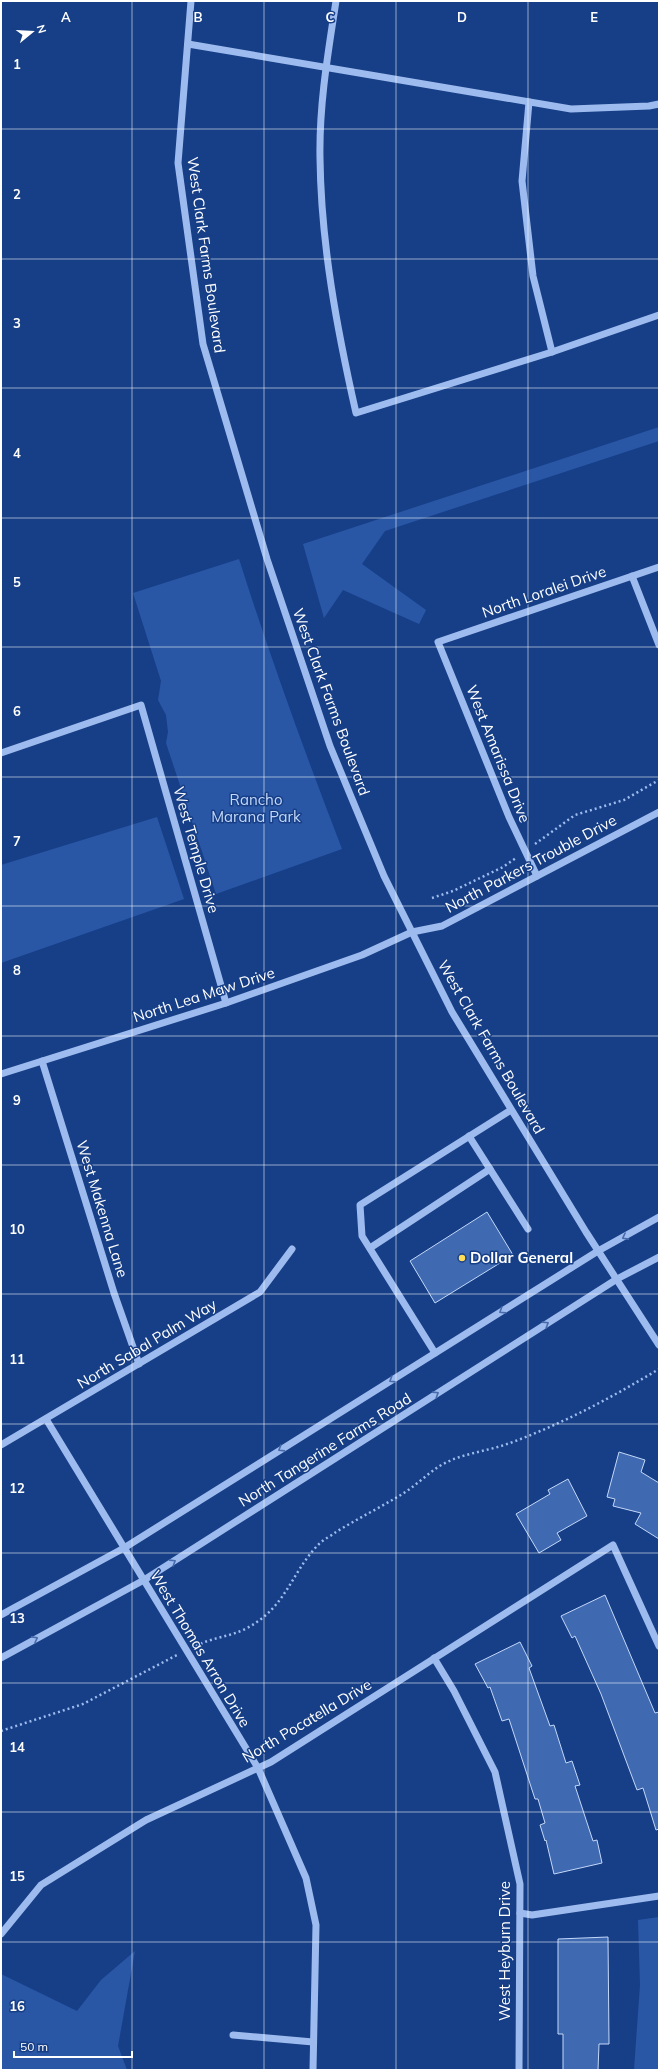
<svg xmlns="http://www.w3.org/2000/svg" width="660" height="2071" font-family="Mulish,sans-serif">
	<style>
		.green { fill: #2957a6 }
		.building { fill: #3f69b1; stroke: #c3d8fa }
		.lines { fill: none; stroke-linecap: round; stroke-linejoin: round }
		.path { stroke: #9dbbee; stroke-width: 2.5; stroke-dasharray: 2 3; stroke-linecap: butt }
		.minor { stroke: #9dbbee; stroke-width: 7 }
		.oneway { stroke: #466aab }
		.grid { fill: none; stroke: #fff; stroke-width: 1; stroke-opacity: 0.55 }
		.poi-dot { fill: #ffdc5a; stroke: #173f87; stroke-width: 1.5 }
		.labels { text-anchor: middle; stroke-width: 3; stroke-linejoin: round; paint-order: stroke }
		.street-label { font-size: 15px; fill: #fff; stroke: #173f87 }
		.park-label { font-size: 15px; fill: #c3d8fa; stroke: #173f87 }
		.poi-label { font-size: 15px; font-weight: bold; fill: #fff; stroke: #173f87; text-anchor: start }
		.grid-label { font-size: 13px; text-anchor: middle; font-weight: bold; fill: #fff; stroke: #173f87; stroke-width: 3; stroke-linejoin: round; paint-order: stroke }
	</style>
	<rect width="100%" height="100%" fill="#173f87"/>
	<g class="green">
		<path d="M659,427v14l-274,90 -23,33 64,46 -7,14 -76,-34 -19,28 -21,-74z"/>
		<path d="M239,559c31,98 66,194 103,290l-126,45 -50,-151 2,-11 -2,-17 -8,-15 3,-19 -28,-88z"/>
		<path d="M157,817l27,82 -183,64v-98z"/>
		<path d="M659,1917v153h-25l6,-85 -2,-65z"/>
		<path d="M135,1951l-17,95 9,24h-126v-96l76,37 24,-31z"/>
	</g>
	<g class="building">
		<path d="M487,1212l26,43 -78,48 -25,-42z"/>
		<path d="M619,1452l26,8 -4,12 18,11v56l-24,-15 6,-11 -28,-7 2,-7 -8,-2z"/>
		<path d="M568,1479l19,37 -30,17 4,7 -22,13 -23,-39 34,-20 -2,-4z"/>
		<path d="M605,1595l50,118 4,-1v117l-3,1 -13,-42 -6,2 -36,-96 -26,-58 -3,2 -11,-22z"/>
		<path d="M520,1642l12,24 -3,2 21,58 4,-1 12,38 6,-2 8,24 -5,1 18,55 4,-1 5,23 -48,11 -8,-34 -1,1 -5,-16 5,-2 -7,-24h-3l-26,-80 -7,2 -12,-34 -2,1 -13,-24z"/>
		<path d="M608,1937l1,107h-10l-1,26h-35v-36h-5v-95z"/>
	</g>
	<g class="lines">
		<g class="path">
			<path d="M535,844l40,-29 49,-15 35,-20"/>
			<path d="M432,898l21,-7 50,-24 13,-9"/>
			<path d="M196,1646c17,-9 34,-9 51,-18 40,-21 44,-56 72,-84 5,-5 12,-8 17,-12 21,-13 43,-24 63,-36 14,-8 26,-20 39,-29 22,-14 48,-15 72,-24 52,-19 101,-45 149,-74"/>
			<path d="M1,1731l82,-27 94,-49"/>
		</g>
		<g class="minor">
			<path d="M191,1l-13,162 25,181 64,215 63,187 54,130 68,136 134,220 73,113"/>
			<path d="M336,1c-8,52 -17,104 -16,157 1,86 17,171 36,255l196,-61 107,-37"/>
			<path d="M188,44l383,65 78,-3 10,-2"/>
			<path d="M529,102l-7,79 11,95 19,76"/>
			<path d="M632,576l27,69"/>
			<path d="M1,753l140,-48 85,298"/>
			<path d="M537,876l-28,-59 -71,-175 221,-75"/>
			<path d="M42,1061l72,232 25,71"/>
			<path d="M1,1074l225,-71 136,-48 50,-23 30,-6 217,-114"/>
			<path d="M469,1136l59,93"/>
			<path d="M370,1248l120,-79"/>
			<path d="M435,1353l-73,-117 -2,-31 151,-95"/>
			<path d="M46,1419l212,349 48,110 10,47 -3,145"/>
			<path d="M1,1445l259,-153 32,-43"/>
			<path d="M1,1615l123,-67 474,-297 61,-34"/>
			<path d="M1,1658l143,-78 473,-301 42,-22"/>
			<path d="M434,1658l20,33 41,81 25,112 -1,186"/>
			<path d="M520,1913l12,2 127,-19"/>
			<path d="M1,1934l40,-49 105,-65 125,-58 342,-217 46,101"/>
			<path d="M233,2035l80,7"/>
		</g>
	</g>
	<defs><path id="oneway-chevron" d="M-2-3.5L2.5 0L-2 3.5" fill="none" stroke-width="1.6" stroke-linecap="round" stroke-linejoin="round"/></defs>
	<g class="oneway">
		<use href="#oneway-chevron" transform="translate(625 1237) rotate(152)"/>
		<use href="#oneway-chevron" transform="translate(502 1311) rotate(148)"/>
		<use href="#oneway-chevron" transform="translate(546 1324) rotate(-32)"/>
		<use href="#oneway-chevron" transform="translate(392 1380) rotate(148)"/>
		<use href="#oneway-chevron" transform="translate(436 1394) rotate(-32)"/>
		<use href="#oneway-chevron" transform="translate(281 1449) rotate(148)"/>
		<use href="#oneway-chevron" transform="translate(173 1562) rotate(-32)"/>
		<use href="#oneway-chevron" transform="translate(35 1639) rotate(-28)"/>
	</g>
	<path class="grid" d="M132,1v2069M264,1v2069M396,1v2069M528,1v2069M1,129h658M1,259h658M1,388h658M1,518h658M1,647h658M1,777h658M1,906h658M1,1036h658M1,1165h658M1,1294h658M1,1424h658M1,1553h658M1,1683h658M1,1812h658M1,1942h658"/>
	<circle class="poi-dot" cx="462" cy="1258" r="4"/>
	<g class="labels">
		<g class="street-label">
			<text transform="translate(206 255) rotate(82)" y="5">West Clark Farms Boulevard</text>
			<text transform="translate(544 592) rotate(-19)" y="5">North Loralei Drive</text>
			<text transform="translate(331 702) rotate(70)" y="5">West Clark Farms Boulevard</text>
			<text transform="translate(498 754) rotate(68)" y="5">West Amarissa Drive</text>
			<text transform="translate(196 850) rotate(74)" y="5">West Temple Drive</text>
			<text transform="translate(531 864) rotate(-28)" y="5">North Parkers Trouble Drive</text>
			<text transform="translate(204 995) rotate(-18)" y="5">North Lea Maw Drive</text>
			<text transform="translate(491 1047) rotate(60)" y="5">West Clark Farms Boulevard</text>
			<text transform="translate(102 1209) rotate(73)" y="5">West Makenna Lane</text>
			<text transform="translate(147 1344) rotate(-31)" y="5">North Sabal Palm Way</text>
			<text transform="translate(325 1450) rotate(-32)" y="5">North Tangerine Farms Road</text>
			<text transform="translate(200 1649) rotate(59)" y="5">West Thomas Arron Drive</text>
			<text transform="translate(307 1721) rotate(-31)" y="5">North Pocatella Drive</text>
			<text transform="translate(505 1951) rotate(-90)" y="5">West Heyburn Drive</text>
		</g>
		<g class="park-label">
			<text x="256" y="805">Rancho<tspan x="256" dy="17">Marana Park</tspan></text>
		</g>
		<g class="poi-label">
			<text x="470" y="1263">Dollar General</text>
		</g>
	</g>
	<g class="grid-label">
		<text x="66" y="22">A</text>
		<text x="198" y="22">B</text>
		<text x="330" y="22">C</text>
		<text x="462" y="22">D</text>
		<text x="594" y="22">E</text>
		<text x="17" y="69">1</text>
		<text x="17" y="199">2</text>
		<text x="17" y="328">3</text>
		<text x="17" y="458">4</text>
		<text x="17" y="587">5</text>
		<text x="17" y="716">6</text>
		<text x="17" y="846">7</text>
		<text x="17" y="975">8</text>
		<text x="17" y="1105">9</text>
		<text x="17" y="1234">10</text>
		<text x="17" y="1364">11</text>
		<text x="17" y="1493">12</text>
		<text x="17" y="1623">13</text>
		<text x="17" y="1752">14</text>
		<text x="17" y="1881">15</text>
		<text x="17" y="2011">16</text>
	</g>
	<rect width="660" height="2071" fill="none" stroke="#ffffff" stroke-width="4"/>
	<g transform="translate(32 32) rotate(72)" stroke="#173f87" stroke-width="3" paint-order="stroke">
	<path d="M0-3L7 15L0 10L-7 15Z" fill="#ffffff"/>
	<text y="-6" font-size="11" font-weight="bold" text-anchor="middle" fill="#ffffff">N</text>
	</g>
	<path d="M14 2051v6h118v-6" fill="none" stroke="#ffffff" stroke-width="2"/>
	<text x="20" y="2051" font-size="12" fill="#ffffff" stroke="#173f87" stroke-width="3" paint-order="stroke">50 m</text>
</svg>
